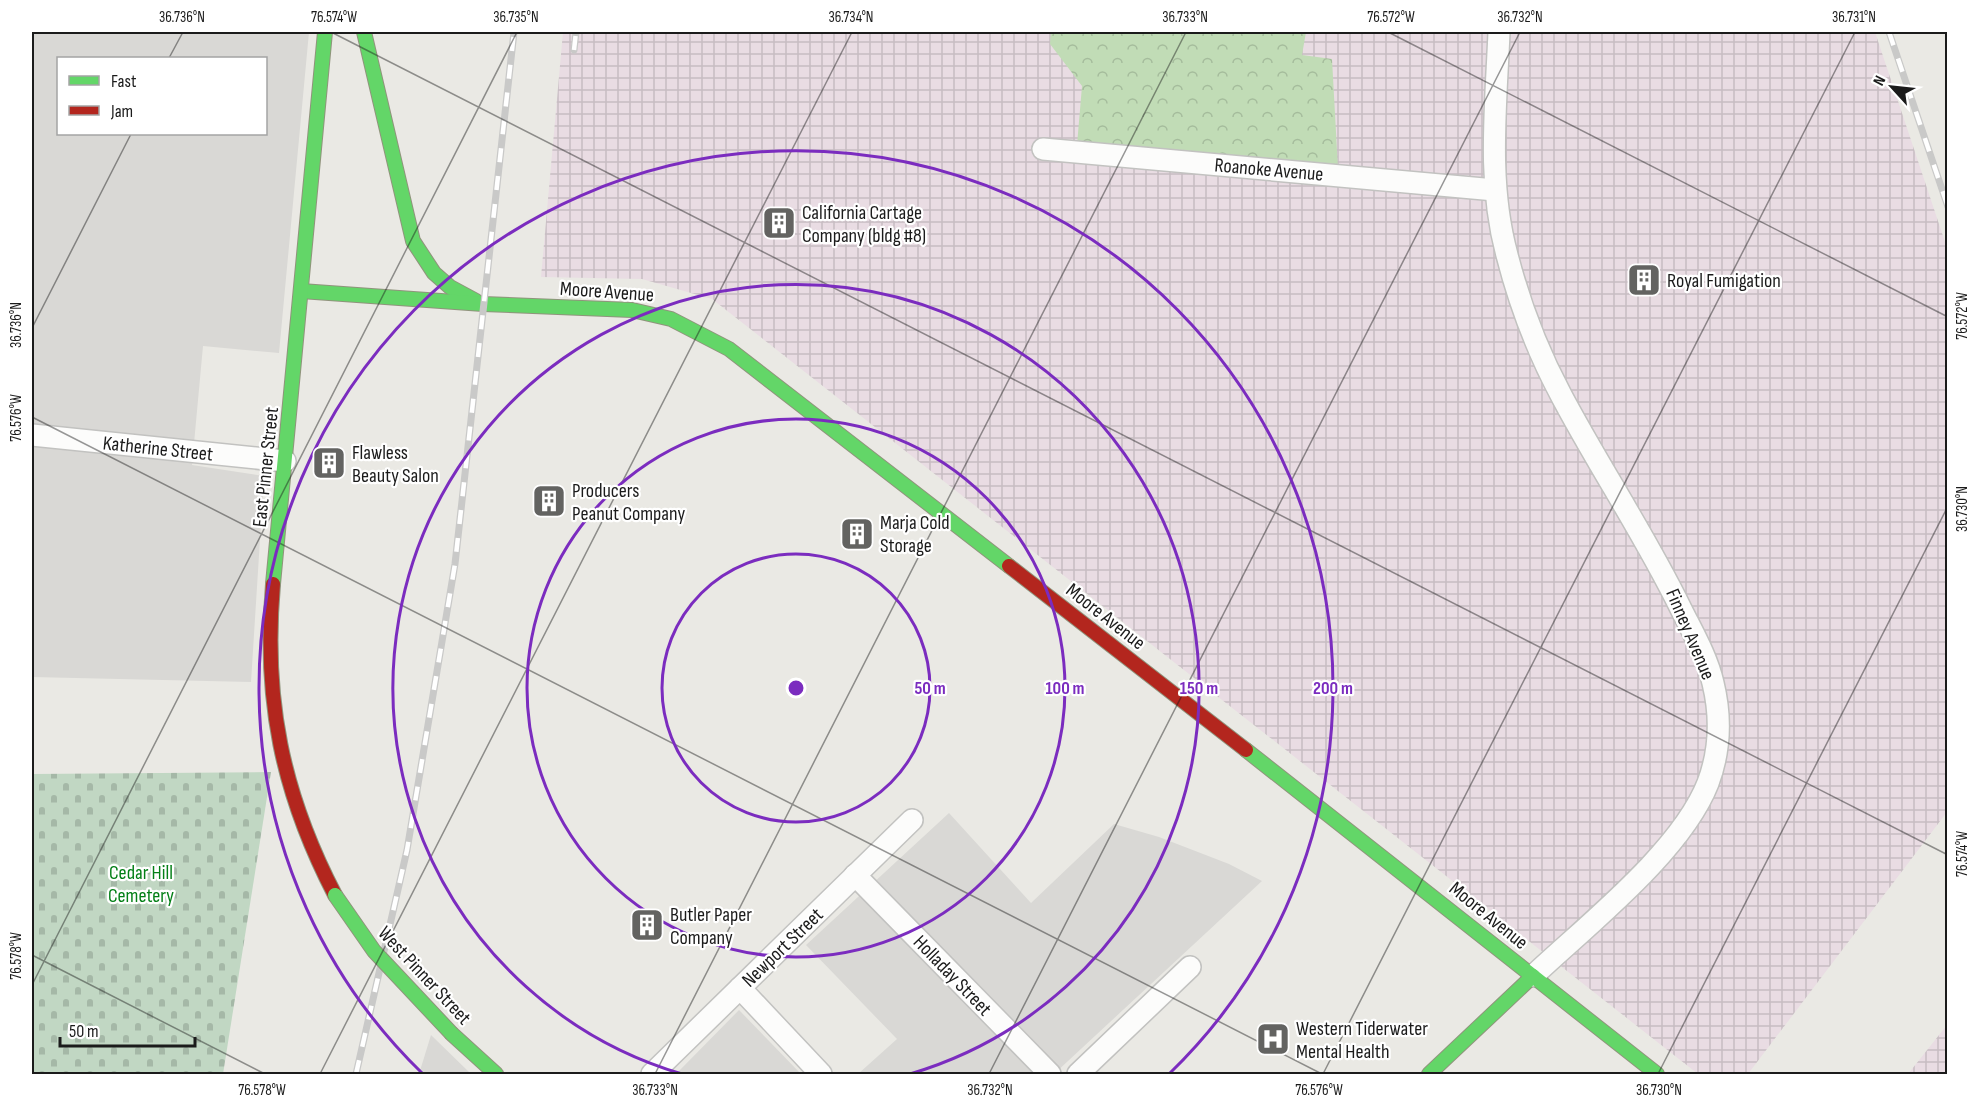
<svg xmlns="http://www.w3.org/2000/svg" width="1979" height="1106" font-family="'Sofia Sans Condensed',sans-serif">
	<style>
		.residential { fill: #d9d8d5; fill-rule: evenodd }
		.industrial { fill: url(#industrial-grid) }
		.forest { fill: url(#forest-crowns) }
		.cemetery { fill: url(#cemetery-stones) }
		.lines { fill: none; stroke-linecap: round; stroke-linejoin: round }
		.street-casing { stroke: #c2c2c0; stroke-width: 24 }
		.fast-casing { stroke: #90947c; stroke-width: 16 }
		.jam-casing { stroke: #90947c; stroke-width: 16 }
		.street { stroke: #fcfcfb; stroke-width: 21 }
		.fast { stroke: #63d668; stroke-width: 14 }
		.jam { stroke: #b3261e; stroke-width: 14 }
		.rail-casing { stroke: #c9c9c8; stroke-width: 7 }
		.rail { stroke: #fff; stroke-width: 4.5; stroke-dasharray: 14; stroke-linecap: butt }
		.fast-bridge-casing { stroke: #90947c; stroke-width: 16; stroke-linecap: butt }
		.fast-bridge { stroke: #63d668; stroke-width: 14 }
		.ticks { fill: none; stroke: #1b1b1b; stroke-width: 1.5; stroke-opacity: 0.45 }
		.ring { fill: none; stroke: #7b2cbf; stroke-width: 3 }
		.labels { text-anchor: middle; stroke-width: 4.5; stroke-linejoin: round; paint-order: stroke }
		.street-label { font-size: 20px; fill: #1b1b1b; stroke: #fff }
		.poi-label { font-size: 20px; fill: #1b1b1b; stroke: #fff; text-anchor: start }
		.park-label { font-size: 20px; fill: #037f16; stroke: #fff }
		.centre { fill: #7b2cbf; stroke: #fff; stroke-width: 3 }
		.ring-label { font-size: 18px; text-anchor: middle; font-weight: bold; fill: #7b2cbf; stroke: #fff; stroke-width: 4.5; stroke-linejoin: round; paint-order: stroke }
		.neatline { fill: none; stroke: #1b1b1b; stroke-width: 2 }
		.ticks-label { font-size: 15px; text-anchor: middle; fill: #1b1b1b }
	</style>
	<defs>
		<pattern id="industrial-grid" width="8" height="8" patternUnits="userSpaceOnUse" patternTransform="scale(1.5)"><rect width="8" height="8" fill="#e9dce3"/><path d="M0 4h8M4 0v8" fill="none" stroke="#c7bcc2"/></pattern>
		<pattern id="forest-crowns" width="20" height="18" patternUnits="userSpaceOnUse" patternTransform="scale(1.5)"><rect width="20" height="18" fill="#c1dcb6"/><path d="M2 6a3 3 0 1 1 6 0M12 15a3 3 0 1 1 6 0" fill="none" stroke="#a5bc9c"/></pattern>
		<pattern id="cemetery-stones" width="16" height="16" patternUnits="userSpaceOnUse" patternTransform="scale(1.5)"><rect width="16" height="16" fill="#c1d7c3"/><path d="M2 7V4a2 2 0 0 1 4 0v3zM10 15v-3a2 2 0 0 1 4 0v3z" fill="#a5b8a7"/></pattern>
	</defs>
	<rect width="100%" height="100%" fill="#eae9e4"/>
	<g class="residential">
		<path d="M32,32h277l-30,321 -76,-7 -11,119 72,11 -13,206 -219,-5zM58,58h208v76h-208z"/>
		<path d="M949,813l82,90 83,-79 45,13 70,27 33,17 -208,193h-196l39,-35 -91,-94z"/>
		<path d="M739,1010l62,64h-125z"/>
		<path d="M431,1035l40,39h-52z"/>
	</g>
	<g class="industrial">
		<path d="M563,32h1312l72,216v564l-199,262h-50l-986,-775 -70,-20 -101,-2z"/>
		<path d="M1947,1025v49h-39z"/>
	</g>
	<path class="forest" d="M1051,32h255l-4,23 30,4 6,110 -261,-24 5,-59 -32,-42z"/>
	<path class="cemetery" d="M271,772l-48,302h-191v-300z"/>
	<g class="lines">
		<defs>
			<g id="street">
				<path d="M1499,32c-3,74 -12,150 8,223 12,47 31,97 54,140 38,72 84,140 120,214 12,24 26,48 32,74 8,33 7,68 -5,100 -27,69 -121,142 -175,193"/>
				<path d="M1043,149l452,41"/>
				<path d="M32,435l253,26"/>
				<path d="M855,875l195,199"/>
				<path d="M740,988l81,86"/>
				<path d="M652,1074l260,-254"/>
				<path d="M1078,1074l112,-107"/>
			</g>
			<g id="fast">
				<path d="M364,32l49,209 21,32 16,14 26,14"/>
				<path d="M301,291l182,13 149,6 39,9 58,30 280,217"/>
				<path d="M273,584l52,-552"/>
				<path d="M1246,750l411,324"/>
				<path d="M452,1034l44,40"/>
				<path d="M1429,1074l104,-98"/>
			</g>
			<g id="jam">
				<path d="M1009,566l237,184"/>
				<path d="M273,584c-10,115 9,209 62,311"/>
			</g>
		</defs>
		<use href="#street" class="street-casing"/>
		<use href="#fast" class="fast-casing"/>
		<use href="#jam" class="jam-casing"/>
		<use href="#street" class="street"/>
		<use href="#fast" class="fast"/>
		<use href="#jam" class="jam"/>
		<defs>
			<g id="rail">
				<path d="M1889,32l59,175"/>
				<path d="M574,50l2,-18"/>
				<path d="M356,1074l51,-224 48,-286 59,-532"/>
			</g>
		</defs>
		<use href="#rail" class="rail-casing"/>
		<use href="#rail" class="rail"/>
		<defs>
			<path id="fast-bridge" d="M335,895l39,56 78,83"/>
		</defs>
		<use href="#fast-bridge" class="fast-bridge-casing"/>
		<use href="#fast-bridge" class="fast-bridge"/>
	</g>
	<path class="ticks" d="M331,32l1617,823M1388,32l560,285M169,58l14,-26M32,328l99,-194M32,417l1290,657M32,955l233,119M32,985l485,-953M320,1074l532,-1042M655,1074l531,-1042M989,1074l531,-1042M1323,1074l532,-1042M1658,1074l290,-568"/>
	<g class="ring">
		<circle cx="796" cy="688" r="134"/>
		<circle cx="796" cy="688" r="269"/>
		<path d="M682 1074A403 403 0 1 1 910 1074"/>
		<path d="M423 1074A537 537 0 1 1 1169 1074"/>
	</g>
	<defs>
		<symbol id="building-square" viewBox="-11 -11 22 22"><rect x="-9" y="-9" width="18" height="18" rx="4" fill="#636361" stroke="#fff"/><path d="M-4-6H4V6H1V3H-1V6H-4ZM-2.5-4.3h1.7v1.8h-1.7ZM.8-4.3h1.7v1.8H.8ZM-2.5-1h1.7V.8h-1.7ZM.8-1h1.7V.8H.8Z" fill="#fff"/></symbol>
		<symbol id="hospital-square" viewBox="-11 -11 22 22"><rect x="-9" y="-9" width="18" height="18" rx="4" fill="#636361" stroke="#fff"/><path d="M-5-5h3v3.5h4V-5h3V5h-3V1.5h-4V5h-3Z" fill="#fff"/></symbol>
	</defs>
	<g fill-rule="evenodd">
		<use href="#building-square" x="760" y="204" width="38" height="38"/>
		<use href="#building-square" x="1625" y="261" width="38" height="38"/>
		<use href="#building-square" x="310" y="444" width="38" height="38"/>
		<use href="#building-square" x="530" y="482" width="38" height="38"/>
		<use href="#building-square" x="838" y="515" width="38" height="38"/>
		<use href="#building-square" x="628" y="906" width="38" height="38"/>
		<use href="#hospital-square" x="1254" y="1020" width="38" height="38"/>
	</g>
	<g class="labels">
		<g class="street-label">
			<text transform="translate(1269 169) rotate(5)" y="7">Roanoke Avenue</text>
			<text transform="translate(607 291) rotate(4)" y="7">Moore Avenue</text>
			<text transform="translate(158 448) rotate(6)" y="7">Katherine Street</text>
			<text transform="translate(265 467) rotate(-84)" y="7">East Pinner Street</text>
			<text transform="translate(1106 616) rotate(38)" y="7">Moore Avenue</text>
			<text transform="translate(1691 634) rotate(67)" y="7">Finney Avenue</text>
			<text transform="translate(1489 915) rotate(39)" y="7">Moore Avenue</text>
			<text transform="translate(782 947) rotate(-44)" y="7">Newport Street</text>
			<text transform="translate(425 975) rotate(47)" y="7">West Pinner Street</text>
			<text transform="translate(953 975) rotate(46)" y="7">Holladay Street</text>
		</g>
		<g class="poi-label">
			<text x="802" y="219">California Cartage<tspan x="802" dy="23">Company (bldg #8)</tspan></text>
			<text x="1667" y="287">Royal Fumigation</text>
			<text x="352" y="459">Flawless<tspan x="352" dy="23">Beauty Salon</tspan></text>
			<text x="572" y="497">Producers<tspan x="572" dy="23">Peanut Company</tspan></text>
			<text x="880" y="529">Marja Cold<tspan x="880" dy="23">Storage</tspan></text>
			<text x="670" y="921">Butler Paper<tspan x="670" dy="23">Company</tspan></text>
			<text x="1296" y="1035">Western Tiderwater<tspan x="1296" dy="23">Mental Health</tspan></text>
		</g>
		<g class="park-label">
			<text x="141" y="879">Cedar Hill<tspan x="141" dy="23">Cemetery</tspan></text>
		</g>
	</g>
	<circle cx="796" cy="688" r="9" class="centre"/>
	<g class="ring-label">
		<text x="930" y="694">50 m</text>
		<text x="1065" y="694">100 m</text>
		<text x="1199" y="694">150 m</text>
		<text x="1333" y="694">200 m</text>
	</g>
	<rect width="1979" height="1106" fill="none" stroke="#ffffff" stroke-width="66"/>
	<rect x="57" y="57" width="210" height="78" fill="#ffffff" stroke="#a4a4a4" stroke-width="1.5"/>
	<rect x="69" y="76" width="30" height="9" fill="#63d668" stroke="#a4a4a4" stroke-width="1.5"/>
	<text x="111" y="87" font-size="18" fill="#1b1b1b">Fast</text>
	<rect x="69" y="106" width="30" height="9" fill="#b3261e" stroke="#a4a4a4" stroke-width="1.5"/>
	<text x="111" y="117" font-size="18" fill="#1b1b1b">Jam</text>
	<g transform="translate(1892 87) rotate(297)" stroke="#ffffff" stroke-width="4.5" paint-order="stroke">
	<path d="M0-4.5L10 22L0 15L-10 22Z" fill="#1b1b1b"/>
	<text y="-9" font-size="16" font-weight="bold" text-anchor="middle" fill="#1b1b1b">N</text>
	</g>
	<path d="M60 1037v9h135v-9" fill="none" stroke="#1b1b1b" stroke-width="3"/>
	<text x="69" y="1037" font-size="18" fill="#1b1b1b" stroke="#ffffff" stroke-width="4.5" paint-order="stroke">50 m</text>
	<rect x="33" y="33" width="1913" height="1040" class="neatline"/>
	<g class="ticks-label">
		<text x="182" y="22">36.736°N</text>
		<text x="334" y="22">76.574°W</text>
		<text x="516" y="22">36.735°N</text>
		<text x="851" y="22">36.734°N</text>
		<text x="1185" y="22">36.733°N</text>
		<text x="1391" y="22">76.572°W</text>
		<text x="1520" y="22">36.732°N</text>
		<text x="1854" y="22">36.731°N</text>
		<text transform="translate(1962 316) rotate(-90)" y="5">76.572°W</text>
		<text transform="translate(16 325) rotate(-90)" y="5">36.736°N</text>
		<text transform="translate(16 418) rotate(-90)" y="5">76.576°W</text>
		<text transform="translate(1962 509) rotate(-90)" y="5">36.730°N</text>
		<text transform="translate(1962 854) rotate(-90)" y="5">76.574°W</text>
		<text transform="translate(16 956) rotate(-90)" y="5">76.578°W</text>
		<text x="262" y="1095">76.578°W</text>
		<text x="655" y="1095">36.733°N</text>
		<text x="990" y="1095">36.732°N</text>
		<text x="1319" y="1095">76.576°W</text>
		<text x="1659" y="1095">36.730°N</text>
	</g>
</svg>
